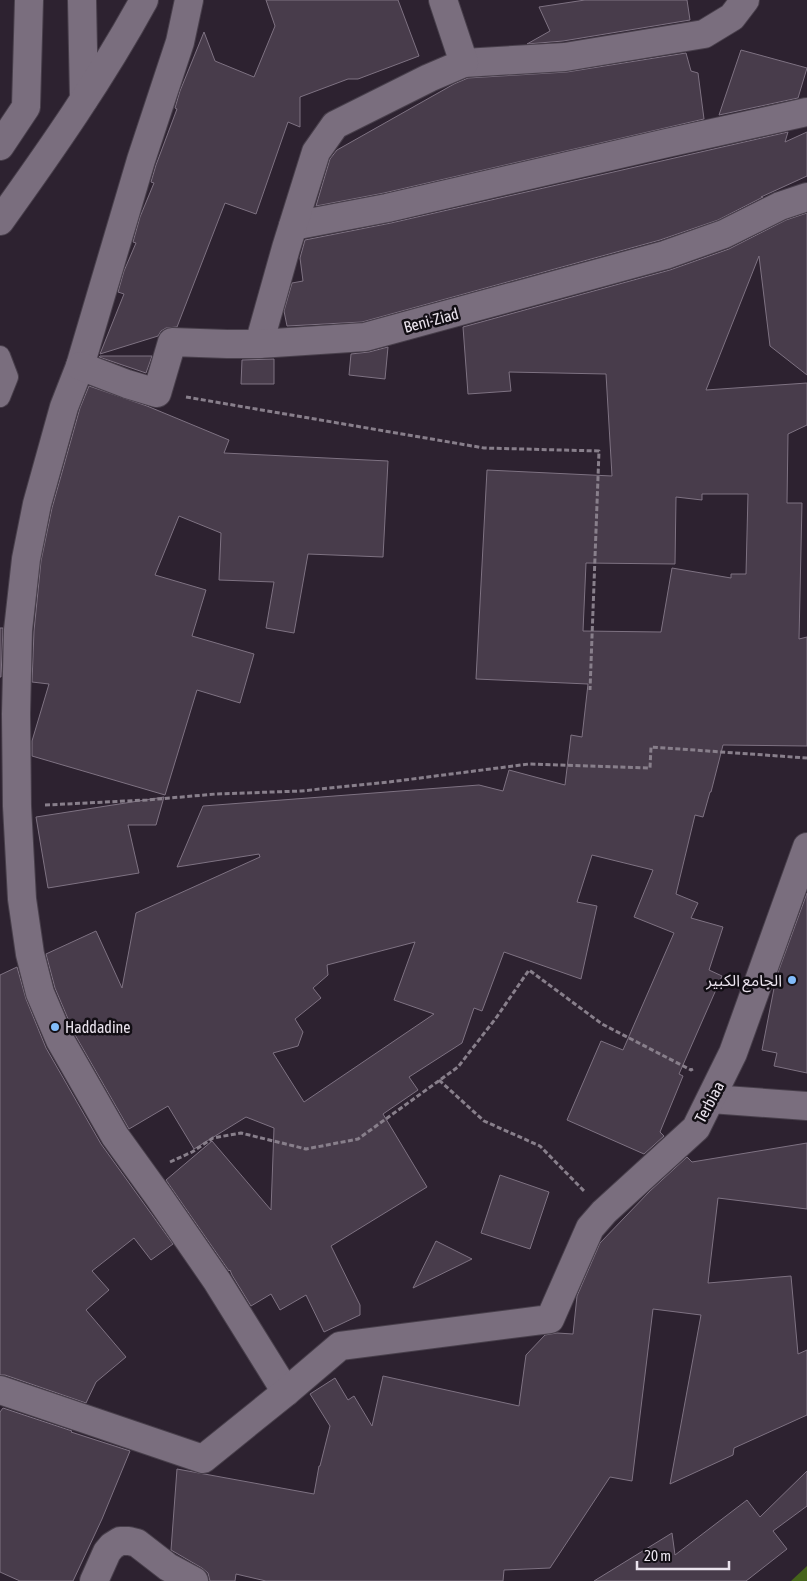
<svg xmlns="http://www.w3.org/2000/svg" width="807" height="1581" font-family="'Asap Condensed','Noto Sans Arabic',sans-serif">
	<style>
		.forest { fill: #46631b }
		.building { fill: #483c4b; stroke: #7e7282; fill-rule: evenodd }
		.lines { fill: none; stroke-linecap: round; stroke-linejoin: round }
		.pedestrian-casing { stroke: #483f4b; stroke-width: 22 }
		.minor-casing { stroke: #483f4b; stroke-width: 30 }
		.secondary-casing { stroke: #483f4b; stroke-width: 30 }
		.path { stroke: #887f8b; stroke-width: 3; stroke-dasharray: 5 2.5; stroke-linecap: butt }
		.pedestrian { stroke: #7a6e7e; stroke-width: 20 }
		.minor { stroke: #7a6e7e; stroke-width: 28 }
		.secondary { stroke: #7a6e7e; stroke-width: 28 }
		.poi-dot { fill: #82bcfa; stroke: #120e14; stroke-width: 2 }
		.labels { text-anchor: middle; stroke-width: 5; stroke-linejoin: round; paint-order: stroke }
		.street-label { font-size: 16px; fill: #eae3ed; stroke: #120e14 }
		.poi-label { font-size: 16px; fill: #eae3ed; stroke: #120e14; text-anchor: end }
	</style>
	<rect width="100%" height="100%" fill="#2d2230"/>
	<path class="forest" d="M807,1566v15h-16z"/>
	<g class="building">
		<path d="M266,0h132l21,56 -61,23h-10l-48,18v30l-12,-5 -32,92 -31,-11 -48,124 -11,1 -5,3 -3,5 -58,18 24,-60 -6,-2 6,-21 12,-28 -3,-1 7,-25 14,-34 -3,-1 5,-17 21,-56 -2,-1 5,-17 24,-59 11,29 39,16 21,-51z"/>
		<path d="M585,0h102l3,20 -127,21 -36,3 23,-13 -11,-24z"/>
		<path d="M741,50l66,18 -9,30 -79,17z"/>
		<path d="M686,53l5,18 7,2 6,46 -320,74 -68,13 14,-47 7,-9 117,-66 14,-6 99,-6z"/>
		<path d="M788,132l-3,10 22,-10v44l-46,21h2l-45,23 -58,20 -298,82 -75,4 -3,-15 8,-28 11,-2 -3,-23 5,-18 86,-17z"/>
		<path d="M807,213v162l-37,-29 -11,-90 -53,134 101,-7v42l-19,9 -1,69h15l-3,136 8,-2v109l-84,-1 -12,47h-1l-7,25 -8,-2 -19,79 22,9 -7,15 32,9 -14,43 13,6 -43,98 4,2 -23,56 4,4 -20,18 -77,-34 34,-79 22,9 51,-117 -40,-16 19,-47 -61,-15 -15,47 20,4 -16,73 -77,-27 -22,59 -8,-3 -12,35 -53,34 9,13 -35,24 44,73 -96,59 29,59v10l-36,17 -18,-37 -26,15 -9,-16 -20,12 -19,-31 -2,-5 -1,1 -63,-91 46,-39 59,69 3,-82 -28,-11 -52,32 -26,-43 -39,23 -55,-96 -19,-45 -9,-34 50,-23 26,57 14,-75 124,-56 -1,-3 -82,13 26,-61 276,-21 24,6 6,-21 56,15 6,-50 11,2 6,-53 -112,-5 11,-209 125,6 -6,-102 -97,-2 2,19 -43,3 -5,-67 207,-57 59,-21 57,-29zM702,494h46l-2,80h-15v4l-59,-10 -11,64 -78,-1 3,-68 89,1 1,-67 26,3zM415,942l-21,58 40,14 -130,88 -31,-49 25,-7 5,-14 -8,-13 26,-21 -8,-10 15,-13 -1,-10z"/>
		<path d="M388,347l-3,32 -36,-4 2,-21 18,-2z"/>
		<path d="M152,356l-6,17 -47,-16 1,-1z"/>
		<path d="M274,359v25h-33l1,-24z"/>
		<path d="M89,386l58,20 82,34 -5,13 164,8 -5,96 -75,-3 -14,79 -28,-5 8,-46 -55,-2 2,-47 -42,-17 -24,59 51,15 -14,46 62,18 -14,49 -43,-13 -32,105 -133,-39v-15l17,-57 -17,-2 2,-51 7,-70 11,-53 28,-100z"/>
		<path d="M0,628h3l-2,49h-1z"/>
		<path d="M164,797l-8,28h-28l11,48 -91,15 -12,-71z"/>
		<path d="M807,893v180l-33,-7 3,-13 -15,-3 14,-72z"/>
		<path d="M17,967l9,32 20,49 55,96 72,100 -22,16 -17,-22 -42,33 17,19 -23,20 40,47 -30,25 -10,21 -81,-28h-5v-400z"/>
		<path d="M807,1143v66l-89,-11 -10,85 83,-7 7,78 9,-4v65l-73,33 -1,7 -63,29 31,-169 -48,-6 -21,172 -22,-4 -60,91 -46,2 -1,11h-237l-30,-7 -1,7h-25l-2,-8 -6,-5 -31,-18 6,-81 137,25 5,-28h1l10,-40 -20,-32 25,-16 13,22 6,-4 18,30 11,-50 136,30 7,-51 19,-20 12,-2 16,1 4,-38 23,-53 50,-52 37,-34 5,5z"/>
		<path d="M500,1175l49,17 -19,57 -49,-16z"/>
		<path d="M436,1241l36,18 -59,29z"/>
		<path d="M3,1408l69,23 -1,1 59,19 -28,68 -29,62h-53l-20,-9v-160z"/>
		<path d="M807,1471v35l-34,25 14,18 -41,32h-152l78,-48 3,22 72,-55 13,17z"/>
	</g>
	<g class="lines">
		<defs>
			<path id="pedestrian" d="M0,356l8,21 -8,20"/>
			<g id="minor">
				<path d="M82,0l2,99"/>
				<path d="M189,0l-9,42 -39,118 -61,206 -16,41 -27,97 -11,55 -8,71 -2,84 1,92 5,93 8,55 10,39 20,47 55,96 44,61 58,84 69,111"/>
				<path d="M464,63l101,-6 139,-23 28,-17 13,-17"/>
				<path d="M0,146l26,-39 3,-107"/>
				<path d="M293,226l94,-18 280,-65 140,-31"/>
				<path d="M259,344l27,-96 30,-96 19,-27 94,-47 35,-15 -21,-63"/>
				<path d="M80,366l47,18 30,9 15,-51 55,2h32l106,-7 300,-82 59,-21 56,-28 27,-9"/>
				<path d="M711,1099l96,7"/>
				<path d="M0,1390l203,69 83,-67 54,-46 210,-27 40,-91 14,-16 92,-84 37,-75 74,-206"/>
				<path d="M94,1581l13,-29 5,-6 8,-5h9l8,2 31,24 26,14"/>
			</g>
			<path id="secondary" d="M0,221c51,-71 102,-144 144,-221"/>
		</defs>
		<use href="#pedestrian" class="pedestrian-casing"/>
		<use href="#minor" class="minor-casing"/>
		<use href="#secondary" class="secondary-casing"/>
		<g class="path">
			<path d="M186,397l298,51 115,3 -9,239"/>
			<path d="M45,805l102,-5 69,-6 85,-3 88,-9 140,-18 121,4 1,-21 156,11"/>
			<path d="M439,1080l45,41 56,25 45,46"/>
			<path d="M170,1162l22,-10 21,-14 28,-5 65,16 52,-10 100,-72 38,-49 33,-48 73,54 89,46 2,-1"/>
		</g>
		<use href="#pedestrian" class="pedestrian"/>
		<use href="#minor" class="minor"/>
		<use href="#secondary" class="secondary"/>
	</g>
	<g class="poi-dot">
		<circle cx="792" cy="980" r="5"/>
		<circle cx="55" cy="1027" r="5"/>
	</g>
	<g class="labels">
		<g class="street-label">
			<text transform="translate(431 320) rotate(-15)" y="6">Beni-Ziad</text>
			<text transform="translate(709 1102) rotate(-62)" y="6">Terbiaa</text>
		</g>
		<g class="poi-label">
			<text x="782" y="986">الجامع الكبير</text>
			<text x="65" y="1033" text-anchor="start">Haddadine</text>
		</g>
	</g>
	<path d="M637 1561v8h92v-8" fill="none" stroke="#eae3ed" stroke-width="2.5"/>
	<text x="644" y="1561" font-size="15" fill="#eae3ed" stroke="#120e14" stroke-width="4" paint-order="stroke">20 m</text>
</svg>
